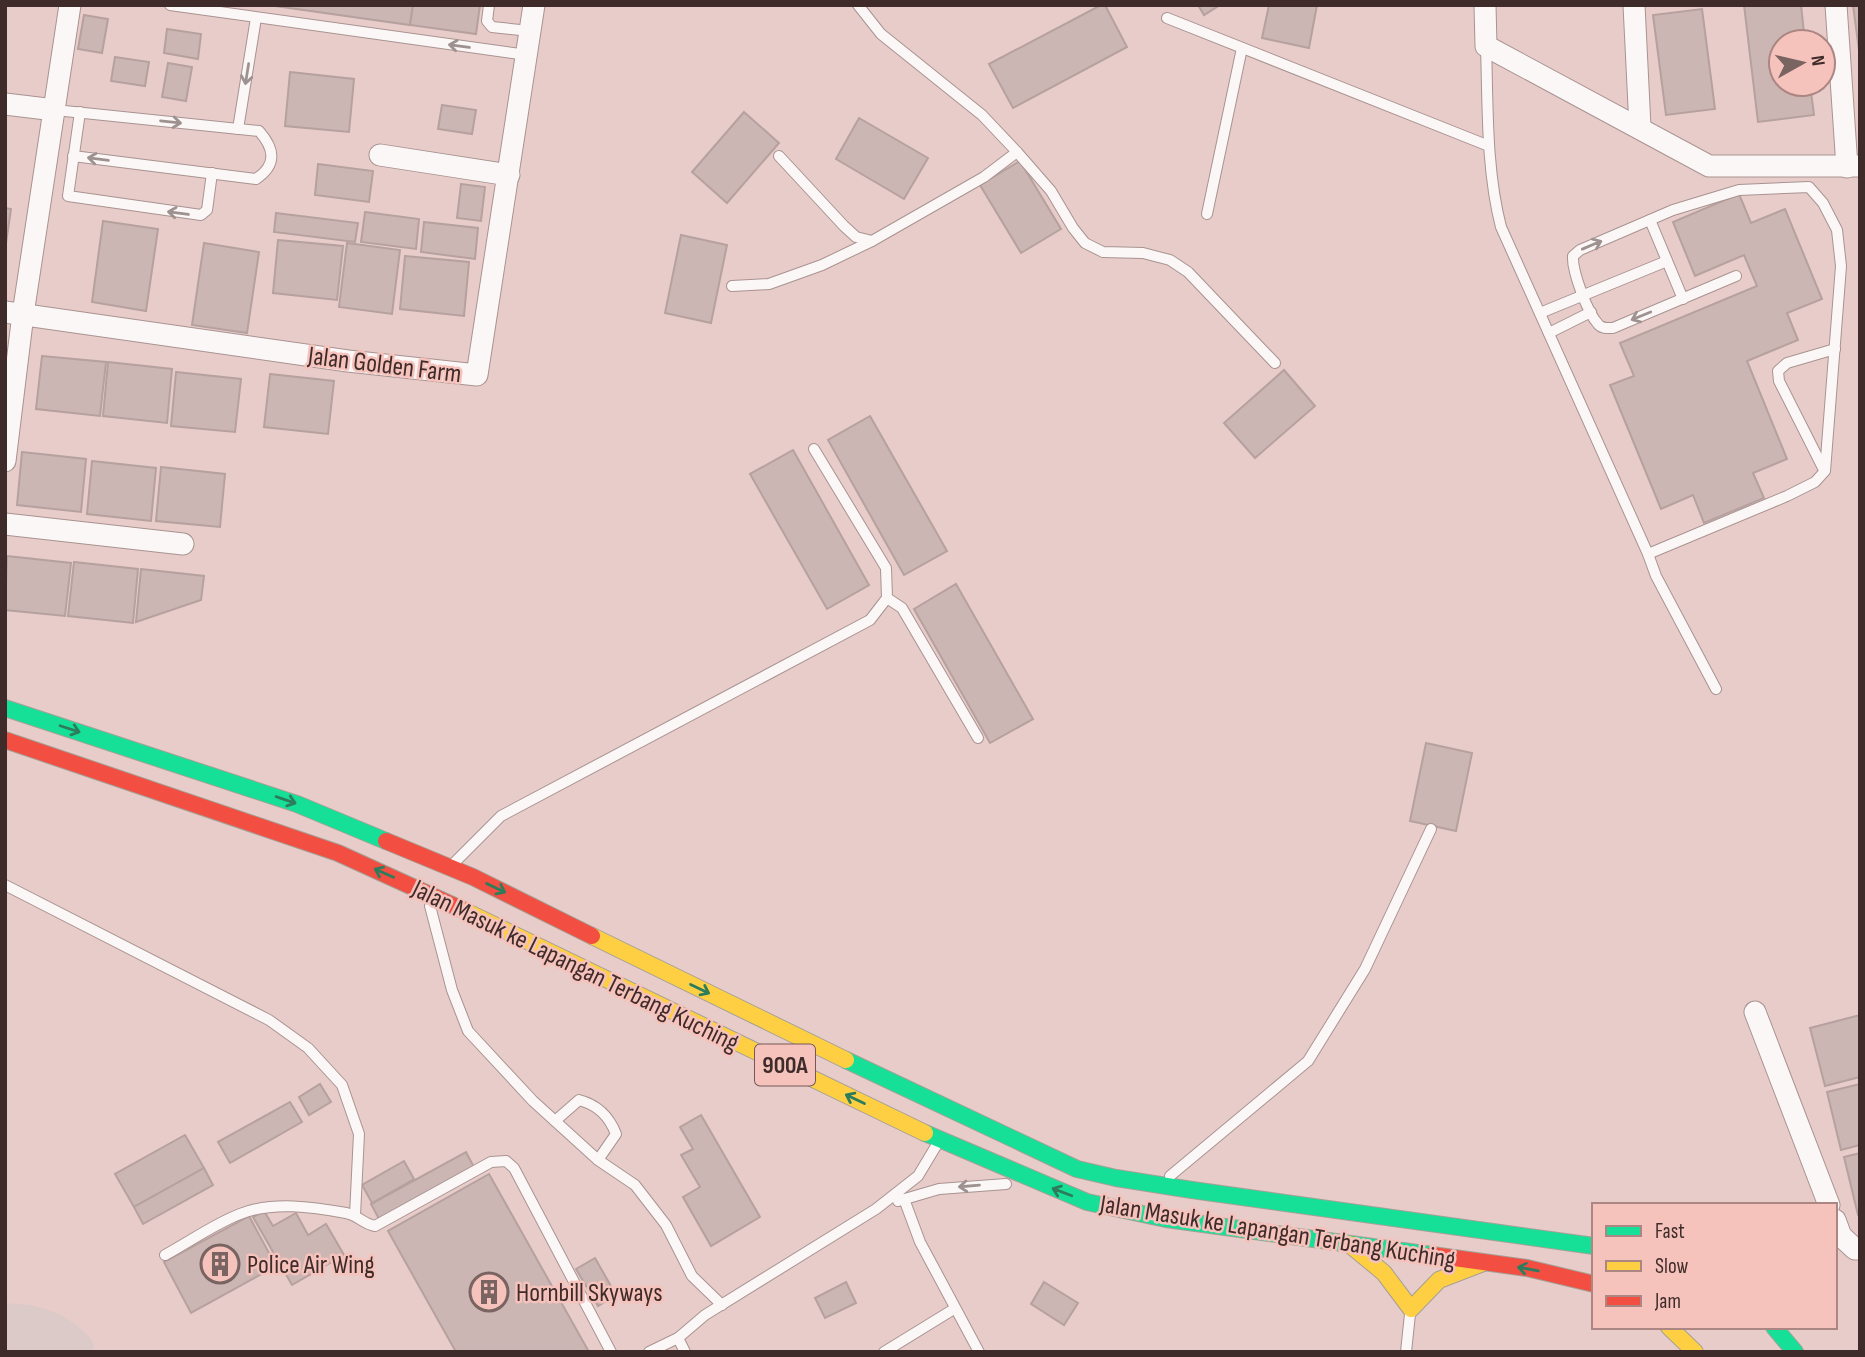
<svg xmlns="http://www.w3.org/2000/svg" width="1865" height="1357" font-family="'Sofia Sans Condensed',sans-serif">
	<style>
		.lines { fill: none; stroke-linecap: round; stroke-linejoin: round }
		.taxiway { stroke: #dccac8; stroke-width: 49 }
		.building { fill: #cbb6b4; stroke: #b6a19f; stroke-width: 2 }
		.lane-casing { stroke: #a89391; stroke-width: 12 }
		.street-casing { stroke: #a89391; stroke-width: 23 }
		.fast-casing { stroke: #a4a196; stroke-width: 18 }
		.slow-casing { stroke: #a4a196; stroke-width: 18 }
		.jam-casing { stroke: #a4a196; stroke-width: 18 }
		.lane { stroke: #fcf7f7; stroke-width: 10 }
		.street { stroke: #fcf7f7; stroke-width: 21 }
		.fast { stroke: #16e098; stroke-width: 16 }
		.slow { stroke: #ffcf43; stroke-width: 16 }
		.jam { stroke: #f24e42; stroke-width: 16 }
		.oneway { stroke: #9e9290 }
		.oneway2 { stroke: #2d7d5c }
		.labels { text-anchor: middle; stroke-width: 5; stroke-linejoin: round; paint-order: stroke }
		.shield { fill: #f5c2bc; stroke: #765956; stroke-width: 2 }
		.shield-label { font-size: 24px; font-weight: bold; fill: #3f2c2a }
		.street-label { font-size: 26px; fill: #3f2c2a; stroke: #f5c2bc }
		.poi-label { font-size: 26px; fill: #3f2c2a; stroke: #f5c2bc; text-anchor: start }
	</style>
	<rect width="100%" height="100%" fill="#e8ccc9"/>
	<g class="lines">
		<path class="taxiway" d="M5,1328c26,-1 47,6 65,24"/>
	</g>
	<g class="building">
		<path d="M268,5h145l-3,20z"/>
		<path d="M413,5h67l-4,29 -66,-9z"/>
		<path d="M1101,5h4l22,42 -114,61 -24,-44z"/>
		<path d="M1198,5h22l-16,10z"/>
		<path d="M1269,5h48l-8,43 -47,-10z"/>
		<path d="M1744,5h57l4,37h-24v42h29l4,31 -56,7z"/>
		<path d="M1853,5h7v53z"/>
		<path d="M1702,9l13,100 -49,6 -13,-100z"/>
		<path d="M84,15l24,4 -6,34 -24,-4z"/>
		<path d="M167,29l34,5 -3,25 -34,-6z"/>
		<path d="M115,57l34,5 -4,24 -34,-5z"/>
		<path d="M168,63l24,4 -6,34 -24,-4z"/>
		<path d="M290,72l64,7 -5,53 -64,-6z"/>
		<path d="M442,105l34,5 -4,24 -34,-5z"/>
		<path d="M744,112l35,31 -52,60 -35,-31z"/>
		<path d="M859,118l69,40 -24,41 -68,-40z"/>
		<path d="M1020,161l41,68 -40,24 -41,-68z"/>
		<path d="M318,164l55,7 -4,31 -54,-7z"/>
		<path d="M461,184l24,3 -4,34 -24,-3z"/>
		<path d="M1739,194l12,29 34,-14 37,90 -35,14 11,27 -51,21 40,98 -34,14 11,25 -60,25 -11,-28 -32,14 -51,-124 24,-9 -14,-33 137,-57 -13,-31 -49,21 -22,-54z"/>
		<path d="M5,208l6,1 -6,41z"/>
		<path d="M365,212l54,7 -3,30 -55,-7z"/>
		<path d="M276,213l82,10 -3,19 -81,-10z"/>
		<path d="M103,221l55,8 -12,82 -54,-9z"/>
		<path d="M424,222l54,6 -3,31 -54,-7z"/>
		<path d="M681,235l46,10 -16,78 -46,-10z"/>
		<path d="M278,240l65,6 -6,54 -64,-7z"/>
		<path d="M204,243l55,9 -12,81 -55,-8z"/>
		<path d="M347,243l53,7 -8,64 -53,-7z"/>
		<path d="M405,256l64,6 -5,54 -64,-7z"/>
		<path d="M42,356l64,6 -6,54 -64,-7z"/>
		<path d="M108,362l64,7 -5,54 -64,-7z"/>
		<path d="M1284,370l31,36 -60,52 -31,-35z"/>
		<path d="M176,372l65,7 -6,53 -64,-6z"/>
		<path d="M270,374l64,7 -6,53 -64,-7z"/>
		<path d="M870,416l77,135 -43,24 -76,-135z"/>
		<path d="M793,450l76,135 -42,24 -77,-135z"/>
		<path d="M22,452l64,7 -5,53 -64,-7z"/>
		<path d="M92,461l64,7 -5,53 -64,-7z"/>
		<path d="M161,467l64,7 -5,53 -64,-6z"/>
		<path d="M7,556l64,7 -6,53 -60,-6z"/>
		<path d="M74,562l64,7 -5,54 -65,-7z"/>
		<path d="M141,569l63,7 -3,24 -65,22z"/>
		<path d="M956,584l77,135 -43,24 -76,-134z"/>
		<path d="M1426,743l46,10 -16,78 -46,-10z"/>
		<path d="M1860,1015v62l-35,9 -15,-58z"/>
		<path d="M320,1084l11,18 -22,13 -10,-18z"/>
		<path d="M1860,1084v61l-19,5 -14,-58z"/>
		<path d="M290,1102l12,20 -72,41 -12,-21z"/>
		<path d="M701,1115l59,102 -49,29 -28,-49 17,-10 -19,-32 12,-6 -13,-22z"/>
		<path d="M185,1135l19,33 -70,39 -19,-33z"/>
		<path d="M466,1152l9,17 -95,52 -9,-17z"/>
		<path d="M1860,1153v62h-2l-14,-58z"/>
		<path d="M404,1161l10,18 -42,24 -10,-18z"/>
		<path d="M204,1168l9,17 -70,39 -9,-17z"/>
		<path d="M489,1174l100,178h-133l-68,-121z"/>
		<path d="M264,1211l9,15 23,-13 12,22 18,-11 18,31 -52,30 -39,-68z"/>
		<path d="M249,1216l27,50 -85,47 -27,-51z"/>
		<path d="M595,1258l21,37 -18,11 -22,-37z"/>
		<path d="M846,1282l10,21 -31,15 -10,-20z"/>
		<path d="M1044,1282l34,21 -14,22 -33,-21z"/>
	</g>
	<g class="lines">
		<defs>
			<g id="lane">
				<path d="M170,5l357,50"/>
				<path d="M489,5l-2,16 5,6 38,4"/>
				<path d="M858,5l23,29 101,81 35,37 34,39 22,37 12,15 18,9 40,1 27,7 18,12 87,91"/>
				<path d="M1167,18l322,128"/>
				<path d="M1486,46c2,60 0,123 15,181l147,327 8,22 60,113"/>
				<path d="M55,110l204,21c16,18 18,34 -3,48l-183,-23"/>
				<path d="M80,112l-12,84 133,19 6,-5 5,-37"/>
				<path d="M238,129l18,-111"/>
				<path d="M779,156l65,70 12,11 16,4"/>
				<path d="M1207,214l35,-166"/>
				<path d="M1650,220l33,79"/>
				<path d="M732,286l37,-2 53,-19 50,-24 112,-64 33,-25"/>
				<path d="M1540,313l127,-52"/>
				<path d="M1549,333l42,-21"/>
				<path d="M1824,470l-45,-89 -1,-10 9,-8 48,-14"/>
				<path d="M1648,554l139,-58 28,-14 10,-11 16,-205 -4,-36 -14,-27 -14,-16 -70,3 -66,20 -93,40 -7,6c-1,15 14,56 25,68 4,5 9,4 15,4l123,-52"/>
				<path d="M887,598l15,10 76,130"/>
				<path d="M454,863l47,-47 369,-196 17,-22 -1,-30 -72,-119"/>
				<path d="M5,885l264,135 39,28 34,37 17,49 -4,81"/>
				<path d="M430,906l22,84 16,41 65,70 65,59 37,25 31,40 26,51 30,29"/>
				<path d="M555,1121l24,-21c19,5 30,16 37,34l-18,26"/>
				<path d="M1170,1176l138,-115 57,-92 66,-140"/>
				<path d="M904,1199l16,43 59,110"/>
				<path d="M898,1201l41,-12 67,-5"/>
				<path d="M165,1255c24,-13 49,-31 75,-41 33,-13 73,-7 106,-1 12,2 17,11 29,13l116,-64 15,-1 8,7 97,184"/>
				<path d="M678,1338l7,14"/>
				<path d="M649,1352l29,-14 27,-23 171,-106 42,-33 18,-30"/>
				<path d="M884,1352l70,-43"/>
				<path d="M1406,1352l4,-38"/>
			</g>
			<g id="street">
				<path d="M1485,5l1,41 223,120h151"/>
				<path d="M1634,5l6,122"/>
				<path d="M1836,5l11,162"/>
				<path d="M5,104l50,6"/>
				<path d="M380,155l129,20"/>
				<path d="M5,312l343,49 129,14 57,-370"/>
				<path d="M5,461l18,-147 47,-309"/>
				<path d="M5,524l178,20"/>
				<path d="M1755,1012l74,193"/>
				<path d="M1835,1220l6,16 14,13h5"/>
			</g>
			<g id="fast">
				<path d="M5,708l292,96 89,37"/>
				<path d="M846,1060l231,109 39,9 76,12 402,56"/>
				<path d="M925,1133l162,69 79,17 266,36"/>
				<path d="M1774,1327l21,25"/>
			</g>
			<g id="slow">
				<path d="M461,909l464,224"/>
				<path d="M592,936l254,124"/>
				<path d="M1349,1244l35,29 27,36 28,-29 44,-17"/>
				<path d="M1669,1327l26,25"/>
			</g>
			<g id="jam">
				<path d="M5,740l333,113 123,56"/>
				<path d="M386,841l87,36 119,59"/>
				<path d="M1432,1255l95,13 67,16"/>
			</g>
		</defs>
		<use href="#lane" class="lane-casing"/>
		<use href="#street" class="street-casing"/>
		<use href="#fast" class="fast-casing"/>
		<use href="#slow" class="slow-casing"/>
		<use href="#jam" class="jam-casing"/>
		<use href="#lane" class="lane"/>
		<use href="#street" class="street"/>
		<use href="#fast" class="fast"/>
		<use href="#slow" class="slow"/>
		<use href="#jam" class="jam"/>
	</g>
	<defs><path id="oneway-shaft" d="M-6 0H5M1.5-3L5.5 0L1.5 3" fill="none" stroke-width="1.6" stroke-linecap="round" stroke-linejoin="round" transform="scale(1.75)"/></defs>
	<g class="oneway">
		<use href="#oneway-shaft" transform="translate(459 46) rotate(-172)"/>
		<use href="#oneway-shaft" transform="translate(247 74) rotate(99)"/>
		<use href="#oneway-shaft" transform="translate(171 122) rotate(6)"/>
		<use href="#oneway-shaft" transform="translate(98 159) rotate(-173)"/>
		<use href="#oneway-shaft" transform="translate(178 213) rotate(-172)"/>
		<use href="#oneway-shaft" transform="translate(1592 245) rotate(-23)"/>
		<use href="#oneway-shaft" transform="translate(1641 316) rotate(158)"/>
		<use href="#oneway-shaft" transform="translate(969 1186) rotate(175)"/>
	</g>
	<g class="oneway2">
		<use href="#oneway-shaft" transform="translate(70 729) rotate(18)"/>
		<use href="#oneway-shaft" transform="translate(286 800) rotate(19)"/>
		<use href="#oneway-shaft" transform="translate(384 873) rotate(-156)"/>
		<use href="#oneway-shaft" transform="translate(496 888) rotate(26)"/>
		<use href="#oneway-shaft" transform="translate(700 989) rotate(26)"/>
		<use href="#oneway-shaft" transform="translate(855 1099) rotate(-154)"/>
		<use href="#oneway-shaft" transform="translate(1062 1192) rotate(-159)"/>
		<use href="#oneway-shaft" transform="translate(1528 1269) rotate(-170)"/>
	</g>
	<defs>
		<symbol id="building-ring" viewBox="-11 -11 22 22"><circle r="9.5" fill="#f5c2bc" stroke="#7a6462" stroke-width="1.5"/><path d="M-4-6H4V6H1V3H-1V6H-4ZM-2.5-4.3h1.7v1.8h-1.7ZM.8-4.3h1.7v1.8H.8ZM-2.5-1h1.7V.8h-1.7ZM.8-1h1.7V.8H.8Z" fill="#7a6462"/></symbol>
	</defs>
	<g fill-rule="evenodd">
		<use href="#building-ring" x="198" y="1242" width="44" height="44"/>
		<use href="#building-ring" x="467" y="1270" width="44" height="44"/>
	</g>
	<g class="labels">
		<rect class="shield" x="755" y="1044.5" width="60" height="41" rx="5"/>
		<g class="shield-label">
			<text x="785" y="1073">900A</text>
		</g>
		<g class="street-label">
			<text transform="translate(385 364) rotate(7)" y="9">Jalan Golden Farm</text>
			<text transform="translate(576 965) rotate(26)" y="9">Jalan Masuk ke Lapangan Terbang Kuching</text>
			<text transform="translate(1278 1231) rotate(9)" y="9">Jalan Masuk ke Lapangan Terbang Kuching</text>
		</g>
		<g class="poi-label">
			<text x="247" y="1273">Police Air Wing</text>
			<text x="516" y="1301">Hornbill Skyways</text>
		</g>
	</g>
	<rect width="1865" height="1357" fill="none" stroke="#3f2c2a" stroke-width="14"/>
	<rect x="1592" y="1203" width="245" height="126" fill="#f5c2bc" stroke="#ac8682" stroke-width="2"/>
	<rect x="1606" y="1226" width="35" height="10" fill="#16e098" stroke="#ac8682" stroke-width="2"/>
	<text x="1655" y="1238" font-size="21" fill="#3f2c2a">Fast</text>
	<rect x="1606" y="1261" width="35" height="10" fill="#ffcf43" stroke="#ac8682" stroke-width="2"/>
	<text x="1655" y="1273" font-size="21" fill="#3f2c2a">Slow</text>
	<rect x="1606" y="1296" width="35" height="10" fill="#f24e42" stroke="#ac8682" stroke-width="2"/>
	<text x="1655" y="1308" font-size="21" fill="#3f2c2a">Jam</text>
	<g transform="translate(1802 63) rotate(82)"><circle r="33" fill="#f5c2bc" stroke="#ac8682" stroke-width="2"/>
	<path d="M0-5L12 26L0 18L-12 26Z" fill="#7a6462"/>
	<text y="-10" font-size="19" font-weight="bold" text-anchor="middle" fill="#3f2c2a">N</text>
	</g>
</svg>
